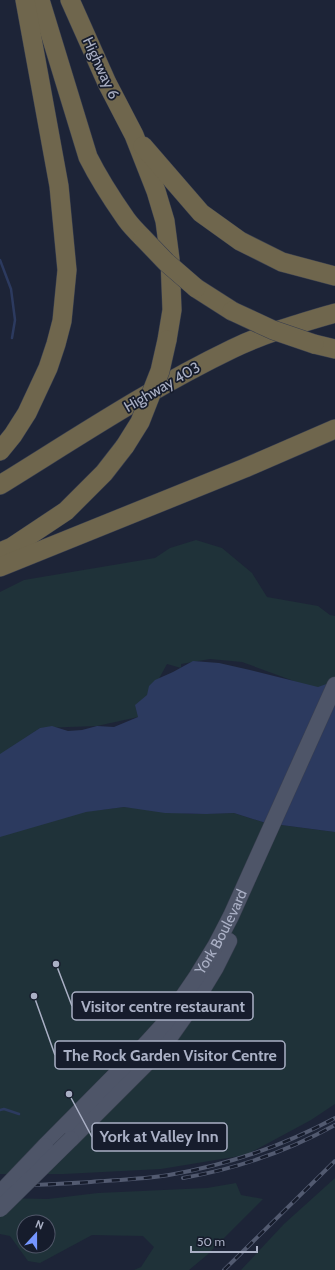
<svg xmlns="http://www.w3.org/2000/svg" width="335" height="1270" font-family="Cabin,sans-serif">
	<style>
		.green { fill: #1f3239; fill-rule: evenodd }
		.water { fill: #2c3a5f }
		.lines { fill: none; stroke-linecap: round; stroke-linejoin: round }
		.stream { stroke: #2c3a5f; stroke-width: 2.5 }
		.major-casing { stroke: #3a4051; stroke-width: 17 }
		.highway-casing { stroke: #383e4f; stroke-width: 20 }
		.major { stroke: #4e5568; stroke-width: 16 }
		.highway { stroke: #6f664d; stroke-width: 19 }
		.rail-casing { stroke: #525a70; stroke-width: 4 }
		.rail { stroke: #161c2c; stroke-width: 2.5; stroke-dasharray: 8; stroke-linecap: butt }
		.major-bridge-casing { stroke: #3a4051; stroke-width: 17; stroke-linecap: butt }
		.highway-bridge-casing { stroke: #383e4f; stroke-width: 20; stroke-linecap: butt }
		.major-bridge { stroke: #4e5568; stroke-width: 16 }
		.highway-bridge { stroke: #6f664d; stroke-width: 19 }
		.labels { text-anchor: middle; stroke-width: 3.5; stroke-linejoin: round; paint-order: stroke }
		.street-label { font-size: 15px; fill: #aab0c5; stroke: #161c2c }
		.leader { fill: none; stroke: #aab0c5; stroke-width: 1.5 }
		.callout-dot { fill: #aab0c5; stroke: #161c2c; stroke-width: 1.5 }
		.callout { fill: #161c2c; stroke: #aab0c5; stroke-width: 1.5 }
		.callout-label { font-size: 16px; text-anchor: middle; font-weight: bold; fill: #aab0c5 }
	</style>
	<rect width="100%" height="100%" fill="#1d2437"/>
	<g class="green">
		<path d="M196,540l26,8 30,25 15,24 51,9 12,9 5,1v80l-93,-34 -32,-3 -29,5v4l-14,-4 -29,53 -41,9 -57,2 -40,27v-163l24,-12 131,-22 15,-10z"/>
		<path d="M124,807l67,7 43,-1 32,10 69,9v272l-24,16 -65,35 -85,14 -97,5h-64v-347l31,-9z"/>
		<path d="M335,1178v92h-94l43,-46z"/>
		<path d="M236,1183l5,12 22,4 -56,56 -18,15h-55l7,-3 13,-20 -11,-11 -51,-1 -52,28 -12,-2 -18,-25 -10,-2v-36l48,1 50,-6 109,-5zM24,1222h24v24h-24z"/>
	</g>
	<path class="water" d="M193,661l26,2 31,7 68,17 17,-6v151l-69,-9 -32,-10 -28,1 -41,-1 -41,-6 -38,5 -86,25v-83l40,-26 12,-2 16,5 14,-1 15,-4 17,1 24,-10 -3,-12 12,-10 2,-9 6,-6 18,-8z"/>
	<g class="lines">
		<g class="stream">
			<path d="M0,260l11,29 4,31 -3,18"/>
			<path d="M0,1110l4,-1 15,5"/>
		</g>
		<defs>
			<g id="major">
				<path d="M71,1139l84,-84 15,-18 26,-37 20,-33 13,-26"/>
				<path id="s1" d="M45,1146l99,-100 21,-23 32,-47 19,-31 15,-29 104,-231"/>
			</g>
			<g id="highway">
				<path d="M40,0l48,157c11,22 24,42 38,62 5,7 11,13 17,19"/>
				<path d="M70,0l37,83 27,52 22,56 9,30 5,38 2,51 -5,30"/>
				<path d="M143,146l58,67 39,28 42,21 53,14"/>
				<path d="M196,288l36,23"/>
				<path d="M314,344l21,5"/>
				<path d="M0,451l13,-16 14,-22 21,-45 8,-24 6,-23 5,-51 -8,-84 -34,-186"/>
				<path d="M0,485c76,-47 151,-97 232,-136 33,-16 69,-26 103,-36"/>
				<path d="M0,552l12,-5 54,-36 38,-38 21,-27"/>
				<path d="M0,567l245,-99 90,-39"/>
			</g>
		</defs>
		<use href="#major" class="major-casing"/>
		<use href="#highway" class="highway-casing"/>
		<use href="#major" class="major"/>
		<use href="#highway" class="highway"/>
		<defs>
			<g id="rail">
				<path d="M183,1178c53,-9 105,-27 152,-53"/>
				<path d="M0,1187c30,-2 61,-3 91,-5 26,-2 53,-3 78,-7 58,-10 114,-29 166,-57"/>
				<path d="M224,1270l111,-109"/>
			</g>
		</defs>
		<use href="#rail" class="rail-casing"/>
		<use href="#rail" class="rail"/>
		<defs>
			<g id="major-bridge">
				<path d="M0,1193l45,-47"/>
				<path d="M0,1209l71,-70"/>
			</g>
			<g id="highway-bridge">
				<path d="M143,238l23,24 30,26"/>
				<path d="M232,311l41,19 41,14"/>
				<path d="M125,446l15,-24 20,-51 7,-31"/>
			</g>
		</defs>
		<use href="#major-bridge" class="major-bridge-casing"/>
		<use href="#highway-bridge" class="highway-bridge-casing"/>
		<use href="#major-bridge" class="major-bridge"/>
		<use href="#highway-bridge" class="highway-bridge"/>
	</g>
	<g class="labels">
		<g class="street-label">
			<text transform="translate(101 68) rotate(65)" y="5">Highway 6</text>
			<text transform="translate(162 387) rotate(-30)" y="5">Highway 403</text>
			<text dy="5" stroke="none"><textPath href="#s1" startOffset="279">York Boulevard</textPath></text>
		</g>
	</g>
	<path class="leader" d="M56 964L72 1006M34 996L55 1055M69 1094L92 1137"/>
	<g class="callout-dot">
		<circle cx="56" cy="964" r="4"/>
		<circle cx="34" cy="996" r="4"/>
		<circle cx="69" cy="1094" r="4"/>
	</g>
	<g class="callout">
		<rect x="72" y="992" width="181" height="28" rx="4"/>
		<rect x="55" y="1041" width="230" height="28" rx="4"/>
		<rect x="92" y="1123" width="135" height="28" rx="4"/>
	</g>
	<g class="callout-label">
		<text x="163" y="1012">Visitor centre restaurant</text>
		<text x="170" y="1061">The Rock Garden Visitor Centre</text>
		<text x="159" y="1142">York at Valley Inn</text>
	</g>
	<g transform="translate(36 1234) rotate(21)"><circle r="19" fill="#161c2c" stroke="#515769"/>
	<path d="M0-3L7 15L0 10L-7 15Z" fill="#7596ff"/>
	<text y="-6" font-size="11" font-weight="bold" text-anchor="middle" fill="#aab0c5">N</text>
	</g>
	<path d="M191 1246v6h66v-6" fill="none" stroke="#aab0c5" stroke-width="2"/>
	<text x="197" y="1246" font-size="12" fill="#aab0c5" stroke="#161c2c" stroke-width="3" paint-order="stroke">50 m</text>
</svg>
